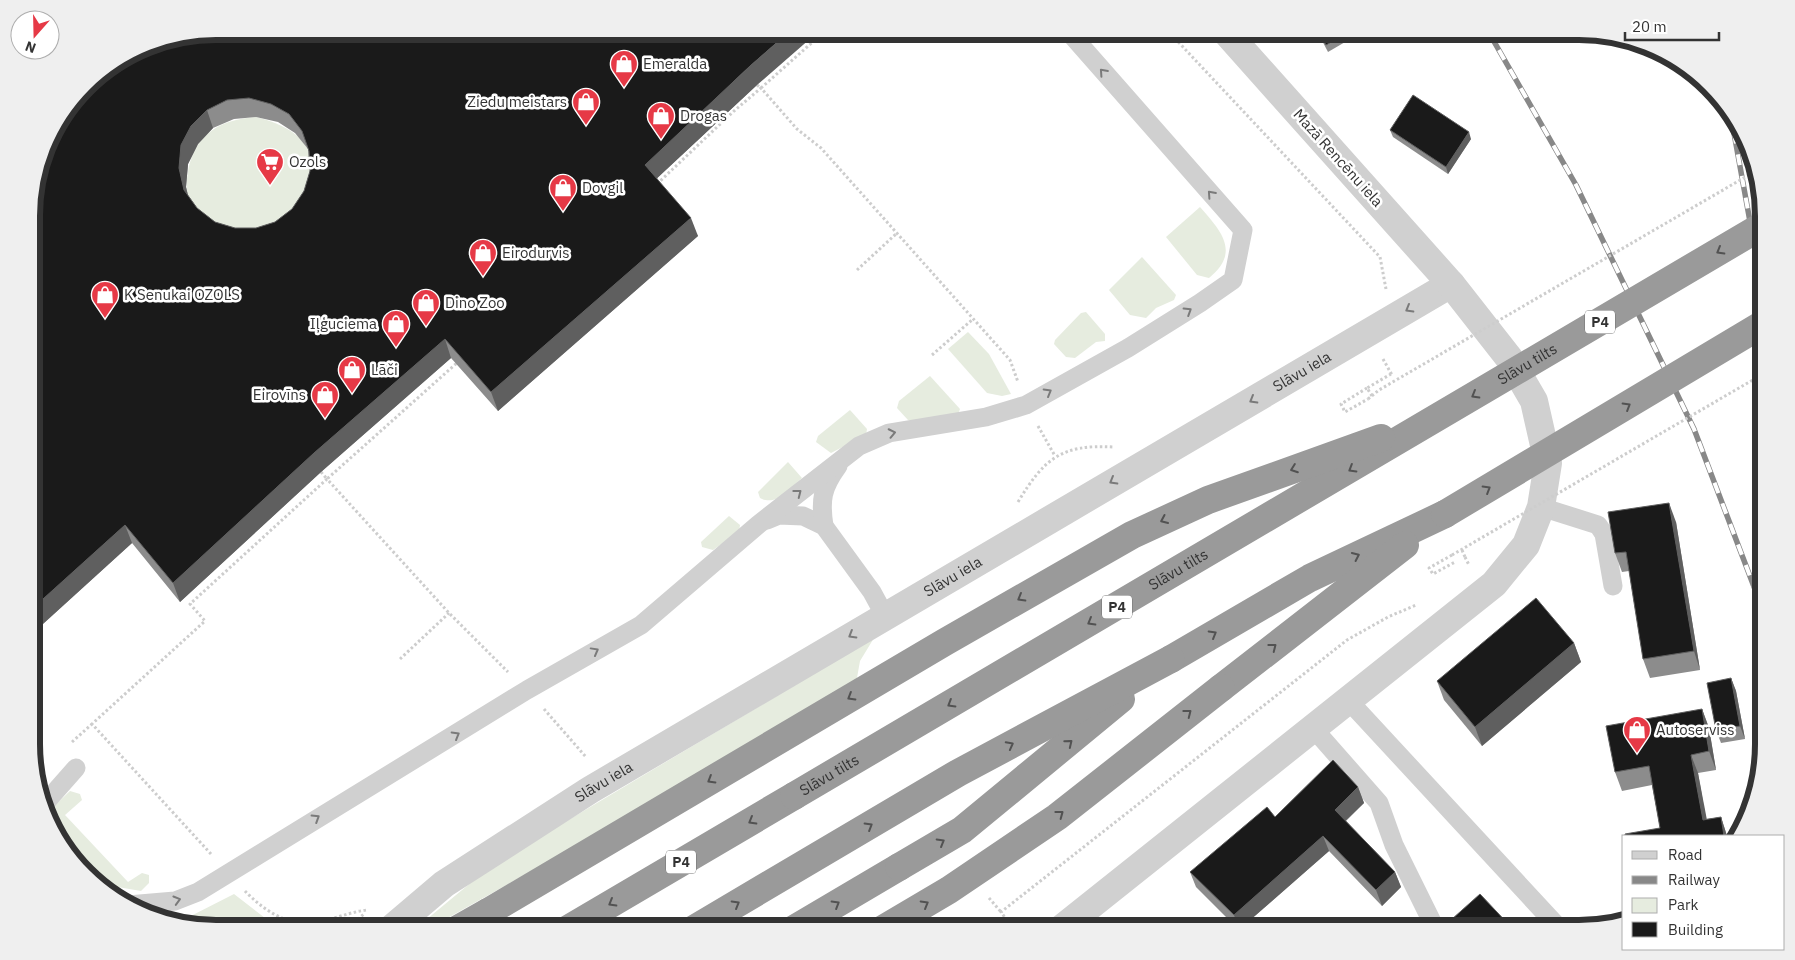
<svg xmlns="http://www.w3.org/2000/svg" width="1795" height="960" font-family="'IBM Plex Sans',sans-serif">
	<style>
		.green { fill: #e6ecdf }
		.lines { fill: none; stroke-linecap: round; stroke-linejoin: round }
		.path { stroke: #cdcdcd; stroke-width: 3; stroke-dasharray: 2.5 2.5; stroke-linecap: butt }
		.lane { stroke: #d0d0d0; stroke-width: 19 }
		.street { stroke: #d0d0d0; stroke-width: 28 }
		.highway { stroke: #9a9a9a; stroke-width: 28 }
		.rail-casing { stroke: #888; stroke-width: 5.5 }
		.rail { stroke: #fff; stroke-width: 4; stroke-dasharray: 11; stroke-linecap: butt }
		.path-bridge { stroke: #cdcdcd; stroke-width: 3; stroke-dasharray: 2.5 2.5; stroke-linecap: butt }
		.highway-bridge { stroke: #9a9a9a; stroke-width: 28 }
		.wall { fill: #8c8c8c; fill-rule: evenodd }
		.shaded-wall { fill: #5f5f5f }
		.building { fill: #1a1a1a; stroke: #5f5f5f; fill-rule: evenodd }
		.oneway { stroke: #7a7a7a }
		.oneway2 { stroke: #525252 }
		.labels { text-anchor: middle; stroke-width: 5; stroke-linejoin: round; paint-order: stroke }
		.shield { fill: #fff; stroke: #707070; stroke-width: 1 }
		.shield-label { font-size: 14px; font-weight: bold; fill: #333 }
		.poi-label { font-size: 15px; fill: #333; stroke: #fff; text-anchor: start }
		.street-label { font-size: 15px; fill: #333; stroke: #fff }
		.rim { fill: none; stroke: #333; stroke-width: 6 }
	</style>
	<rect width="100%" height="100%" fill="#fff"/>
	<g class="green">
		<path d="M256,117c26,6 59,22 59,54 1,13 -3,27 -4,39l-70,37c-12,-10 -40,-26 -49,-38 -5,-6 -6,-22 -5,-30 4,-42 29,-59 69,-62z"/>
		<path d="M1200,207c21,24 41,45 9,71l-12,-3 -31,-38z"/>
		<path d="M1142,257l34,38 -2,5 -18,8 -10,10 -16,-3 -21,-25z"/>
		<path d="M1086,312l19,22v7l-9,1 -21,16 -9,-1 -12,-13 1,-4 26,-27z"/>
		<path d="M968,332l21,22 22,40 -9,2 -15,-3 -39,-44z"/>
		<path d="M930,376l30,33 -2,5 -40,8 -10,-2 -11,-12 2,-7z"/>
		<path d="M850,410l17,19 -1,6 -35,18 -15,-11 2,-6z"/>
		<path d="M788,462l14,16c-12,10 -25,29 -42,20l-2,-6z"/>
		<path d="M729,516l11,9 -1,7 -26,18 -11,-3 -1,-5z"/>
		<path d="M874,638l-14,23 -5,28 -427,240h-13l76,-63z"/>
		<path d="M70,791l10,3 2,6 -17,15 63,67 14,-9 7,2v8l-8,8 -35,-6 -43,-38 -14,-36z"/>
		<path d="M234,894l31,24 31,11h-80l-35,-8z"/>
	</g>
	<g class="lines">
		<g class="path">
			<path d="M1168,31l212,226 6,32"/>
			<path d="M757,85l4,3 64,-57"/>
			<path d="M657,184l77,-73 27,-23 36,41 24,19 189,212 8,22"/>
			<path d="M857,270l40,-37"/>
			<path d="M932,355l41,-36"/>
			<path d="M1383,359l9,16"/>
			<path d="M1367,388l-26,16 4,8 23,-13"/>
			<path d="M1372,396l-5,-8 24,-14"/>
			<path d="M1038,426l17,30"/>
			<path d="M321,472l6,7 131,-117"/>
			<path d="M1018,502c26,-43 43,-58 95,-55"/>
			<path d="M1452,555l-23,13 4,6 22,-12"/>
			<path d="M1465,557l4,8"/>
			<path d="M400,659l49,-46"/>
			<path d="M544,709l42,48"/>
			<path d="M72,742l20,-18"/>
			<path d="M211,854l-119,-130 113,-103 -15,-17 137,-125 122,134 59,59"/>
			<path d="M245,891c17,18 43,36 69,32 18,-3 35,-11 53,-13"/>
			<path d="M989,898l12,14"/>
			<path d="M346,929l18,-15"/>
			<path d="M1013,929l-12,-17 346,-272 41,-23 28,-12"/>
		</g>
		<g class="lane">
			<path d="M1541,507l57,18 6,9 9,52"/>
			<path d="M767,520l12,-5 24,1 21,10 48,66 13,24"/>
			<path d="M824,526c-4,-26 -2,-38 14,-60"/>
			<path d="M1348,700l211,228"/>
			<path d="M1313,728l66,75 15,42 41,83"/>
			<path d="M46,802l30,-34"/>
			<path d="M128,905l47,-4 23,-9 329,-202 114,-65 118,-101 100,-78 30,-13 97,-16 40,-12 102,-57 72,-45 33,-23 10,-50 -175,-199"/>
		</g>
		<g class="street">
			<path id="s1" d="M391,929l53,-45 146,-94 861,-506"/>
			<path d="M1061,929l433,-345 32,-39 15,-38 7,-44 -14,-62 -25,-43 -58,-74 -226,-253"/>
		</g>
		<g class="highway">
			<path d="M1171,659l139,-81 135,-64"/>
			<path d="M1221,688l184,-143"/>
			<path d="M458,929l30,-17"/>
			<path d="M568,929l226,-133"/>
			<path d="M794,929l105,-62"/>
		</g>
		<defs>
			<g id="rail">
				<path d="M1488,31l88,154 118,244 62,163 7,28"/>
				<path d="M1730,111l32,177"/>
			</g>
		</defs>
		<use href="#rail" class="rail-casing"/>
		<use href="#rail" class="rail"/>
		<g class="path-bridge">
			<path d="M1368,399l11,-9 375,-218"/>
			<path d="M1462,550l3,7"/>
			<path d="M1452,555l311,-181"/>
		</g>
		<g class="highway-bridge">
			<path d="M1445,514l318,-190"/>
			<path id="s2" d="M794,796l968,-570"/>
			<path d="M899,867l63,-37 159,-131"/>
			<path d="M488,912l457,-270 187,-107 76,-35 173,-62"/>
			<path d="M694,929l264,-156 213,-114"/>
			<path d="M883,929l66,-39 108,-73 164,-129"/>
		</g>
	</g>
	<g class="wall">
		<path d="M1317,31h47l-36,21z"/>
		<path d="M94,77l663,8 -100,93 41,58 -200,175 -47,-53 -130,114 -141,130 -48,-59 -99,90zM256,117l22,5 17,11 13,16 2,22 -6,20 -12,18 -17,13 -19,6h-21l-20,-6 -18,-14 -9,-13 -2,-8 2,-23 10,-20 15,-16 21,-9z"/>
		<path d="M1390,130l81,9 -23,35 -55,-37z"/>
		<path d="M1676,522l24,148 -50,8 -7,-19 -14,-88 -7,1 -7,-19z"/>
		<path d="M1574,643l7,19 -99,84 -38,-46 -7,-19z"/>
		<path d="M1731,678l5,13 9,48 -24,4 -5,-13z"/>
		<path d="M1702,709l7,19 7,42 -18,3 8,46 15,-2 6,19h-102l35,-8 -8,-43 -30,6 -7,-19z"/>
		<path d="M1358,787l6,16 -18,18 49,51 6,15 -19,19 -53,-55 -88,77h-4l-41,-41 -6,-15 85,-55z"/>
	</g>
	<g class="shaded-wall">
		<path d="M790,31h29l-62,54 -105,98 -7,-18 105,-99z"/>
		<path d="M207,110l6,18 -15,16 -10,20 -2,23 5,22 -7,-19 -5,-22 2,-23 10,-19z"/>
		<path d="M1469,132l2,7 -23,35 -2,-7z"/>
		<path d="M691,218l7,18 -200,175 -7,-19z"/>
		<path d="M445,339l6,19 -130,114 -141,130 -7,-19 141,-130z"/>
		<path d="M1669,503l7,19 24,148 -6,-19z"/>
		<path d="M125,525l7,18 -99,90v-25z"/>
		<path d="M1574,643l7,19 -99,84 -7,-19z"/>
		<path d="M1731,678l5,13 9,48 -5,-13z"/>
		<path d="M1702,709l7,19 7,42 -7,-19z"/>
		<path d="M1691,755l7,18 12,63 -7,-16z"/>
		<path d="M1358,787l6,16 -23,22 -6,-15z"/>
		<path d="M1721,817l6,19h-3z"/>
		<path d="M1323,836l6,15 -88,77h-2l-5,-13z"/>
		<path d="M1395,872l6,15 -19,19 -6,-16z"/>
	</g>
	<g class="building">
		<path d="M216,31h574l-40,35 -105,99 46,53 -200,174 -46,-53 -131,114 -141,130 -48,-58 -92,83 -1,-404 18,-70 44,-57 52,-32zM249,98l22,6 18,10 13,17 7,20 1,20 -6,20 -12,18 -17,13 -19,6h-21l-20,-6 -18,-14 -13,-18 -5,-22 2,-23 10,-19 16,-16 20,-10z"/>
		<path d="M1318,31h32l-24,14z"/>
		<path d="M1413,95l56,37 -23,35 -56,-37z"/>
		<path d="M1669,503l25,148 -51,8 -17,-107 -11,1 -7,-41z"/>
		<path d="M1536,598l38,45 -99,84 -38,-46z"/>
		<path d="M1731,678l9,48 -24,4 -9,-47z"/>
		<path d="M1702,709l7,42 -18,4 12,65 18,-3 3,19h-99v-2l35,-6 -11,-62 -34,6 -9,-46z"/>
		<path d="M1333,760l25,27 -23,23 60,62 -19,18 -53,-54 -89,79 -44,-43 77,-65 8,10z"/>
		<path d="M1480,894l32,34h-70z"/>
	</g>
	<defs><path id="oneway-chevron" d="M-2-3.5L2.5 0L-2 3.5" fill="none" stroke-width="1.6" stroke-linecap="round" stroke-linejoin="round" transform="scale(1.25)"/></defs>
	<g class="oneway">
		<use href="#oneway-chevron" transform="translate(1103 72) rotate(-132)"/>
		<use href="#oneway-chevron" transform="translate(1211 194) rotate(-132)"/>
		<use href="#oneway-chevron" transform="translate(1409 309) rotate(150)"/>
		<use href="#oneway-chevron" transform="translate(1188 311) rotate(-32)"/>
		<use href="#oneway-chevron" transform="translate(1048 392) rotate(-30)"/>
		<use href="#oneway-chevron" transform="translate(1253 400) rotate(150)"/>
		<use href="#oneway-chevron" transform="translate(892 433) rotate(-12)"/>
		<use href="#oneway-chevron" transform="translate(1113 481) rotate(150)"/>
		<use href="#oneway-chevron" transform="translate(798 493) rotate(-38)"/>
		<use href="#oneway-chevron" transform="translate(852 635) rotate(149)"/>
		<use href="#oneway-chevron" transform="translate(595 651) rotate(-29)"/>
		<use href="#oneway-chevron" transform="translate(456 735) rotate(-30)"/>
		<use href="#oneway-chevron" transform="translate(316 818) rotate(-32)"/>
		<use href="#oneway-chevron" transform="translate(177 900) rotate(-16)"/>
	</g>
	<g class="oneway2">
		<use href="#oneway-chevron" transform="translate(1720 251) rotate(150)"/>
		<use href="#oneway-chevron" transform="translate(1475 395) rotate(150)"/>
		<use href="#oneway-chevron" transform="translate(1627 406) rotate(-31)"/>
		<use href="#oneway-chevron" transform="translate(1294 469) rotate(160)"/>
		<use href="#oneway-chevron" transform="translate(1352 469) rotate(149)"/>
		<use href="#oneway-chevron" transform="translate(1487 489) rotate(-31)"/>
		<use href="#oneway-chevron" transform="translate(1164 520) rotate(156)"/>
		<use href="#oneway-chevron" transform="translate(1356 556) rotate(-25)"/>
		<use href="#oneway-chevron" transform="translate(1021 598) rotate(150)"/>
		<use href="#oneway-chevron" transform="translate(1091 622) rotate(150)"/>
		<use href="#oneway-chevron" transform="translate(1213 634) rotate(-30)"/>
		<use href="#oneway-chevron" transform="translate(1273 647) rotate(-38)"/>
		<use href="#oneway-chevron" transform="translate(851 697) rotate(149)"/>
		<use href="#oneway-chevron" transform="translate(951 704) rotate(149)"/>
		<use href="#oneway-chevron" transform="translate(1188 713) rotate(-38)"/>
		<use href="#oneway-chevron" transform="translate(1069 743) rotate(-39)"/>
		<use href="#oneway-chevron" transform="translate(1010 745) rotate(-28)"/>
		<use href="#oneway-chevron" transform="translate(711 780) rotate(149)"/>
		<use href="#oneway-chevron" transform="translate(1060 814) rotate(-37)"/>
		<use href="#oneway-chevron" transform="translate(752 821) rotate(150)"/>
		<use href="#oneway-chevron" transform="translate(869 826) rotate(-31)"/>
		<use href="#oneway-chevron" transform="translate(941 842) rotate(-30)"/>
		<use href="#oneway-chevron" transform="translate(612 903) rotate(150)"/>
		<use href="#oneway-chevron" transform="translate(736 904) rotate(-30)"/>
		<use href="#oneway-chevron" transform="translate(836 904) rotate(-31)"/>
		<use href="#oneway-chevron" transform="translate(925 904) rotate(-30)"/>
	</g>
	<defs>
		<symbol id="shop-pin" viewBox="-11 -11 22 30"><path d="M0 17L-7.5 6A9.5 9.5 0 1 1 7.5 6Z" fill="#e63946" stroke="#fff"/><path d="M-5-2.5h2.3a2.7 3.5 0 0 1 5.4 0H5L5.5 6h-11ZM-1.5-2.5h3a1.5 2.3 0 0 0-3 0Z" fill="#fff"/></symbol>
		<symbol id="supermarket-pin" viewBox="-11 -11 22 30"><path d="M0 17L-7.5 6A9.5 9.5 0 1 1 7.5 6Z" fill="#e63946" stroke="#fff"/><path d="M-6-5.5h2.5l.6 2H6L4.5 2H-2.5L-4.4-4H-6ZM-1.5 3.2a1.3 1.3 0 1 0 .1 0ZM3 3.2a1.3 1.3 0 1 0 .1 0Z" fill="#fff"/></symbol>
	</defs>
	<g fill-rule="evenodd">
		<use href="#shop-pin" x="608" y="48" width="32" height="43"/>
		<use href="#shop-pin" x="570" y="86" width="32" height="43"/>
		<use href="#shop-pin" x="645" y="100" width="32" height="43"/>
		<use href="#supermarket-pin" x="254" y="146" width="32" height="43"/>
		<use href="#shop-pin" x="547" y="172" width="32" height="43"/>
		<use href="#shop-pin" x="467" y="237" width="32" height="43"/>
		<use href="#shop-pin" x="89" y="279" width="32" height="43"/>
		<use href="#shop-pin" x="410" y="287" width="32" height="43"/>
		<use href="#shop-pin" x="380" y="308" width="32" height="43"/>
		<use href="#shop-pin" x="336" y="354" width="32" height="43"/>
		<use href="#shop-pin" x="309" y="379" width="32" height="43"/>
		<use href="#shop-pin" x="1621" y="714" width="32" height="43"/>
	</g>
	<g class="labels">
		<g class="shield">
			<rect x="1585" y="310.5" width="30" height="23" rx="4"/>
			<rect x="1102" y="595.5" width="30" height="23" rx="4"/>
			<rect x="666" y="850.5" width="30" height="23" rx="4"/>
		</g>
		<g class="shield-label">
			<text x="1600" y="327">P4</text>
			<text x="1117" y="612">P4</text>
			<text x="681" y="867">P4</text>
		</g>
		<g class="poi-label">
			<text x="643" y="69">Emeralda</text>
			<text x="567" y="107" text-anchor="end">Ziedu meistars</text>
			<text x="680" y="121">Drogas</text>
			<text x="289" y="167">Ozols</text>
			<text x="582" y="193">Dovgil</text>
			<text x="502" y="258">Eirodurvis</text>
			<text x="124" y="300">K Senukai OZOLS</text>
			<text x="445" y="308">Dino Zoo</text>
			<text x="377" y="329" text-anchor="end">Iļģuciema</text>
			<text x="371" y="375">Lāči</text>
			<text x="306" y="400" text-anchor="end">Eirovīns</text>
			<text x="1656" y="735">Autoserviss</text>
		</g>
		<g class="street-label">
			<text transform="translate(1338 158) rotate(48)" y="5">Mazā Rencēnu iela</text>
			<text dy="5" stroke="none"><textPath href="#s2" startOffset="851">Slāvu tilts</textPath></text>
			<text dy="5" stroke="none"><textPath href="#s1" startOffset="1069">Slāvu iela</textPath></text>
			<text dy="5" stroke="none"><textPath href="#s2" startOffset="446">Slāvu tilts</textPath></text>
			<text dy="5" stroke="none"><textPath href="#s1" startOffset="664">Slāvu iela</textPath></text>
			<text dy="5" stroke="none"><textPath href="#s2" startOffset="41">Slāvu tilts</textPath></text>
			<text dy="5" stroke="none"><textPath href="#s1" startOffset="259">Slāvu iela</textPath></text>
		</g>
	</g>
	<path d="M0 0H1795V960H0ZM216 40H1579A176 176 0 0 1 1755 216V744A176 176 0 0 1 1579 920H216A176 176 0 0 1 40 744V216A176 176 0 0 1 216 40Z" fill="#efefef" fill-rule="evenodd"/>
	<path class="rim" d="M216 40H1579A176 176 0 0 1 1755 216V744A176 176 0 0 1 1579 920H216A176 176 0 0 1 40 744V216A176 176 0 0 1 216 40Z"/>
	<rect x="1622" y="835" width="162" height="115" fill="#ffffff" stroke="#adadad"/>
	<rect x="1632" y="851" width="25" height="8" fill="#d0d0d0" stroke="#adadad"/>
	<text x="1668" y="860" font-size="15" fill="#333333">Road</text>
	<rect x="1632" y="876" width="25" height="8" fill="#888888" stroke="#adadad"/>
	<text x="1668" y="885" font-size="15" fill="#333333">Railway</text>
	<rect x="1632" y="898" width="25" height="15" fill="#e6ecdf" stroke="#adadad"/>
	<text x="1668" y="910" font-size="15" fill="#333333">Park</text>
	<rect x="1632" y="922" width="25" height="15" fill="#1a1a1a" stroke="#adadad"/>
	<text x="1668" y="935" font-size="15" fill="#333333">Building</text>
	<g transform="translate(35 35) rotate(200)"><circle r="24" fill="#ffffff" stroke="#adadad"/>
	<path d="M0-4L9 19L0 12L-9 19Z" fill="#e63946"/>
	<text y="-8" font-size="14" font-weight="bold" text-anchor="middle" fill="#333333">N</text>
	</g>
	<path d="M1625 32v8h94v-8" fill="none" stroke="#333333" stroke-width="2.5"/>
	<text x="1632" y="32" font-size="15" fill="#333333" stroke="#ffffff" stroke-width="4" paint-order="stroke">20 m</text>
</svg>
